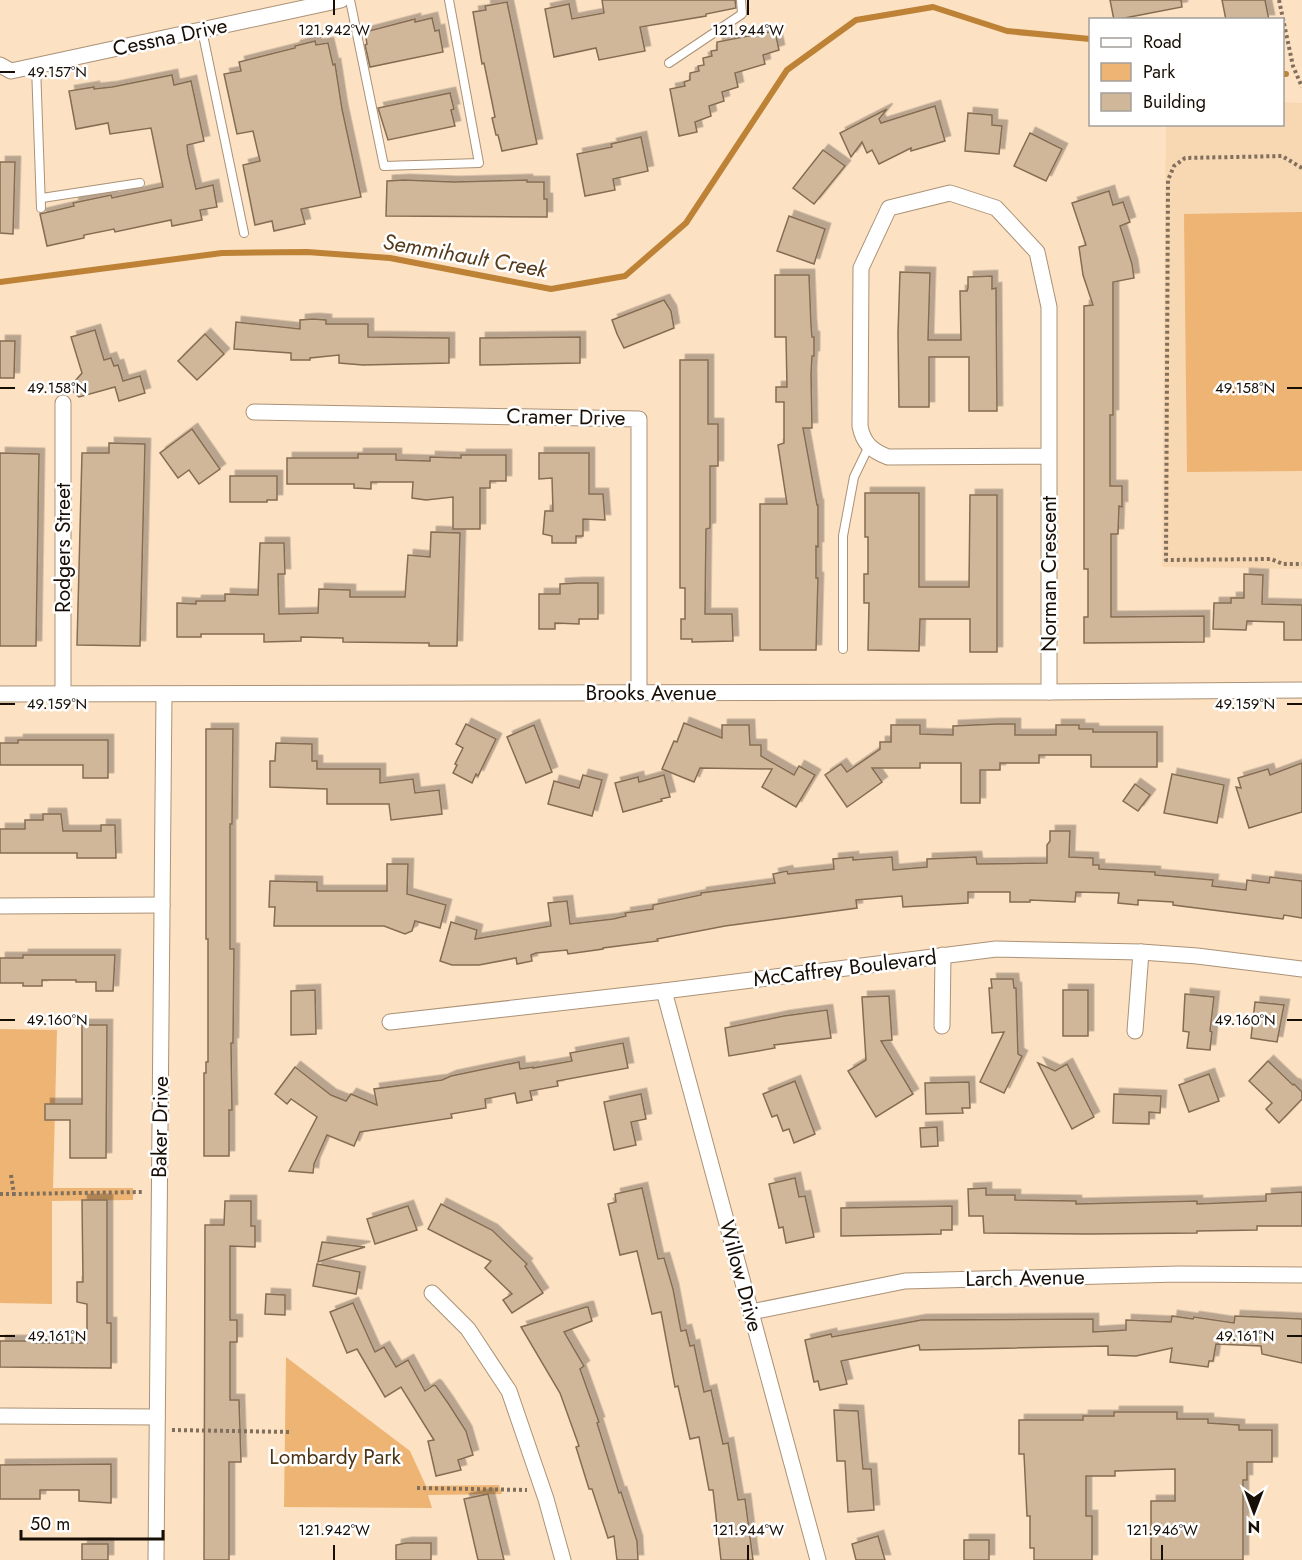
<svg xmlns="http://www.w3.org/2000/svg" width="1302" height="1560" font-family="Jost,sans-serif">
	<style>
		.built { fill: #f8d7b3 }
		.green { fill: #edb473 }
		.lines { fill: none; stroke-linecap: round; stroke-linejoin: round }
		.stream { stroke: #bd8236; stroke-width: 6 }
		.building { fill: #d1b79a; stroke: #856d52; stroke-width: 1.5; filter: url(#shadow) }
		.service-casing { stroke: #ab9276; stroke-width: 10 }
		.minor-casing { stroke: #ab9276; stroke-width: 17 }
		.path { stroke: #806f5c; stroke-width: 4; stroke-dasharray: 3 3; stroke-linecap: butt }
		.service { stroke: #fff; stroke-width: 8 }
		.minor { stroke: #fff; stroke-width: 15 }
		.ticks { fill: none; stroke: #170e05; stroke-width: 2 }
		.labels { text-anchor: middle; stroke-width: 5; stroke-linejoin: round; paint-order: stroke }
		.street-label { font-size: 21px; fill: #170e05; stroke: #fff }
		.park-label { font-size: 21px; fill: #4d3414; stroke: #fff }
		.water-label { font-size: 22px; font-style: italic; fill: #553b1c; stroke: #fff }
		.ticks-label { font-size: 15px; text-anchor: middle; fill: #170e05; stroke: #fff; stroke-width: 5; stroke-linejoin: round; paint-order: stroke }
	</style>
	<defs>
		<filter id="shadow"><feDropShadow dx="5.5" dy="-5.5" stdDeviation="0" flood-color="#0004"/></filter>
	</defs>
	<rect width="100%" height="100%" fill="#fce1c3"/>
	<path class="built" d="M1283,102l19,1v466l-140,-2 4,-442 116,-1z"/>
	<g class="green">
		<path d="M1302,212v259l-115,1 -3,-258z"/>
		<path d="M0,1029l57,1 -4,158h80v12l-81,1v103l-52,-1z"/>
		<path d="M286,1357l124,94 16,35 73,-1 3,9 -74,1 4,13 -148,-1z"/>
	</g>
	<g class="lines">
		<g class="stream">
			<path d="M1282,74h4"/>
			<path d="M0,282l222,-29 85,-1 83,6 161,31 74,-13 61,-53 101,-153 69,-50 77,-13 74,24 83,8"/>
		</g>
	</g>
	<g class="building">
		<path d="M602,0h133l1,8 -30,6v2l-66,11 5,24 -46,9 -3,-12 -42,9 -9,-48 24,-5 3,15 32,-6z"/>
		<path d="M1110,0h71l1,7 -68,13z"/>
		<path d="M1222,0h43l4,20h-43z"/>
		<path d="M507,2l30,142 -35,7 -4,-16h-2l-4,-17 3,-1 -3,-15 -8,-39 -2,1 -9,-52 13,-2 -1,-4z"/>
		<path d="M432,18l3,13 4,-1 4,22 -73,15 -5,-22 2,-1 -2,-12 50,-13v3z"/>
		<path d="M775,31l4,19 -16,5 2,9 -30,9 3,14 -16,5 2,9 -15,5 2,10 -16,6 2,10 -18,4 -9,-47 15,-3 -1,-4 6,-2v-7l9,-2 -1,-5 6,-1 -1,-7 9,-2 -1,-5 6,-1v-8z"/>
		<path d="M315,41l1,4 12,-2 5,22 2,-1 7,45 19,88 -60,12 4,15 -31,7 -2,-10 -17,4 -12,-60 17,-4 -7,-30 -16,3 -13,-60 17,-3 -2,-9 56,-14v-2z"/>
		<path d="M172,75l2,10 17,-4 13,60 -17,4 1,9 8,35 17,-4 4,22 -17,3 2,10 -30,6 -1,-6 -56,12 -1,-3 -30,6v3l-37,8 -7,-32 34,-8 -1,-3 38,-8 1,3 51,-11 -12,-59 -41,6 -2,-11 -32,6 -7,-38 25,-4v2l18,-2z"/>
		<path d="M450,93l4,16 -3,1 4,16 -67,14 -10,-32z"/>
		<path d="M935,106l10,35 -34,10v-3l-32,16 -7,-14 -5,3 -5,-11 -11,15 -11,-24 47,-24 -8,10 2,4z"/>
		<path d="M968,113l24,2v10l10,1 -3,28 -34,-3z"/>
		<path d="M1030,133l32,16 -16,32 -32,-15z"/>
		<path d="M641,137l7,34 -35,8 2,11 -30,6 -8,-42 35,-7 -1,-3z"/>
		<path d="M823,150l22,16 -31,38 -21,-16z"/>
		<path d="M0,162h15l-2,72 -13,-1z"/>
		<path d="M404,180l50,2 73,-2v2h17v17h3v18l-161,-1 1,-35z"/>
		<path d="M1109,191l4,14 10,-3 7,20 -10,4 12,38 2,14 -21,4v133h-3v71h12v21l-3,-1 -1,28h-7v83l93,-1v26l-120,1v-26h4v-48h-4v-263l9,-1 -10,-30 -4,-28 7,-2 -14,-42z"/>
		<path d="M789,216l36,13 -11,35 -37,-13z"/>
		<path d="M900,272l30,1 -2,67h33l-1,-49h7l1,-3v-11l24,-1v13l4,-1 1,123h-28v-54h-40v50h-30l-1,-74z"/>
		<path d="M775,275h34l2,50 1,12h2v19h-2l-1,18 1,54h-9l14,77h1v42l-2,-1v32h2l-2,72h-56v-146h27l-9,-59 6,-2v-41h-8v-15h11l-1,-50h-11z"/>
		<path d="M664,300l7,11 3,17 -50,20 -7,-14 -5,-14z"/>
		<path d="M313,319l13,1v4h42v13l81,1v25l-86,2 -24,-2v-8l-29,3v2h-19v-7l-57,-4 2,-27 64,7v-9z"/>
		<path d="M95,330l9,30 7,-2 3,8 4,-1 5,16 17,-5 5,17 -26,8 -4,-14 -36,10 -10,-9 13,-15 -11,-36z"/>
		<path d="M205,334l19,20 -27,26 -19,-19z"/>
		<path d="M580,337v26l-100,2v-27z"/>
		<path d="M0,341h15l-1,37h-14z"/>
		<path d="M680,360h28v64h10v42h-8v62l-4,1 -1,85h27l1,27 -41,1v-3h-11v-20h4v-31h-5z"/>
		<path d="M192,429l28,40 -21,15 -10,-14 -11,8 -18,-25z"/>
		<path d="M109,443l36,1 -5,202 -63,-1 5,-192h27z"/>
		<path d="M0,453l39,1 -3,192h-36z"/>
		<path d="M539,453h50v41h14l2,26 -22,-1v17h-7v7h-24v-7l-9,-2 2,-23h8l-1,-33 -13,1z"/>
		<path d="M358,454h38v6l34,1v-4l31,1v-3h45v26h-16v7h-10v41h-27v-32l-27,3 -14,-2 1,-16h-42v7l-17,-1v-4h-67v-26h71z"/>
		<path d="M230,476h47v24h-10v2h-37z"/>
		<path d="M865,493h54v94h50l1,-92h27v157h-27v-33h-50l-1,32 -51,-1 1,-47h-5v-29h4v-37h-3z"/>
		<path d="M431,532l29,1 -3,113h-28v-3l-86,-1v-4l-42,-1v4l-37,1v-8h-63v3h-24v-34l19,1v-3h29v-7l33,1 2,-52h24l1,31h-7l1,40 39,-1 1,-24 31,1v7h55l3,-42 22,2z"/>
		<path d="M1244,574l19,1 -1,29 40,1v35h-18v-18l-37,-1 -1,9 -33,-1 1,-26h17v-5h13z"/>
		<path d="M578,583h20v36h-19v5l-24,-1v6h-16v-35h21v-10z"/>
		<path d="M684,723l38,15v-13h27l1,20h11v11l33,19 5,-9 16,9 -19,32 -34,-20 10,-18 -72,-1 -6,14 -32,-13 12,-28 3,1z"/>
		<path d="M466,724l30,15 -18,37 -2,-2 -4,9 -19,-10 4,-8 -2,-1 8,-16 -7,-4z"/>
		<path d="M996,724h19v11h41v-10h23v4h14v3h64v35h-66v-12h-52v8h-39v7h-20v33h-19v-40h-41v5h-48l10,14 -35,25 -22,-32 16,-11 6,8 33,-23v-7h11v-17h29v9l33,1v-9z"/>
		<path d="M534,725l18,47 -26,11 -19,-46z"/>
		<path d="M206,729h27l-1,95h-2v125h4l-1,94h-2l1,67h-3v46h-25v-83h2v-11h2v-123h-2z"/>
		<path d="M18,740h90v38h-25v-13h-83v-22h18z"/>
		<path d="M276,743l36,1v17h5v8h63v14l33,-4 2,14 24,-3 3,24 -51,6 -2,-16h-62v-15l-57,-2v-26h5z"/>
		<path d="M1302,763v49l-53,16 -13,-41 5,1 -3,-10 30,-9 2,6z"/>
		<path d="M1172,774l52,11 -7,38 -53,-10z"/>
		<path d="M583,775l19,5 -10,36 -44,-12 6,-23 25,7z"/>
		<path d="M664,775l6,22 -9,2 1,2 -39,11 -8,-29 23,-6 1,5z"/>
		<path d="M1135,784l15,11 -12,16 -15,-10z"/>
		<path d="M43,814h18l2,17h38v-6h14l1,33h-39v-5h-77v-24h25v-9h18z"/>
		<path d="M1050,831h20l-1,26 24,1v7h6v4l56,3v3l58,5 -1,6 34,4 1,-10 22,3 1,-6 32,4v37l-18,-3 -1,4 -110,-14v-3l-35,-2v5l-20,-2 1,-10 -43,-1 -1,10 -45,-2v2h-20v-10h-42v11l-65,4 -1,-11 -46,4 1,8 -132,18 -68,13 1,2 -55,7v1l-35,5 -1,-4 -31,3 -5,2 1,6 -15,3 -1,-6 -37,7h-27l-12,-4 11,-39 26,8 -2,9 76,-13 -3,-23 19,-2 3,23 43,-5 13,-3 -1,-3 28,-4v-4l48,-10v-2l74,-10 -2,-9 14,-3 1,3 46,-5 -1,-10 20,-2v3l39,-3 1,13 34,-3v-8l49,-2 1,7 70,-1v-18l3,-4z"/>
		<path d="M387,864h21l-1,30 39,11 -6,23 -25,-7 -3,10 -7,3 -21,-8h-110l1,-19h-6l1,-26 47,1v9h70z"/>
		<path d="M23,955h92l-2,36h-17v-9h-20v-2h-34v6h-19v-3h-23v-25h23z"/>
		<path d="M991,979h22l1,9h2l2,66 4,2 -18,37 -24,-11 24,-50 -12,1 -3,-45h3z"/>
		<path d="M315,990l1,44 -25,1v-44z"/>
		<rect x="1063" y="990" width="25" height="46"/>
		<path d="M1185,994l29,3 -4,34 2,1 -2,18 -23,-2 2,-16 -6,-1z"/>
		<path d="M889,996l3,44 -11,1 32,53 -37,23 -28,-46 18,-11 -4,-63z"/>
		<path d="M1255,1002l29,3 -7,37 -26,-4z"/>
		<path d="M827,1010l4,28 -57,7 1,3 -46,8 -4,-28 59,-12z"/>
		<path d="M82,1025h25l-1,133h-36v-38h-25v-16h37z"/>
		<path d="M623,1043l5,25 -71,13 1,5 -28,5 2,9 -15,3 -2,-10 -30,6 1,9 -35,6 1,4 -92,14 -6,14 -27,-11 -13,29 -1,9 -24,-2 28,-54 -26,-18 -4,5 -12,-10 20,-27 36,28 15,6 5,-7 26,11 -3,-16 68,-9 9,-4 68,-14 1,7 13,-2v1l39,-7 -2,-8z"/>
		<path d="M1268,1061l25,24 1,-1 8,8v7l-23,24 -13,-14 6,-6 -23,-22z"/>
		<path d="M1038,1063l17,8 12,-7 27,53 -22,12z"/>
		<path d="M1209,1074l10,27 -30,11 -10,-27z"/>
		<path d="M795,1081l20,53 -21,9 -5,-14 -6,2 -6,-16 -5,2 -9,-23z"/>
		<path d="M969,1082l1,26h-8l1,5 -37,1 -1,-31z"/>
		<path d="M641,1094l5,25 -15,3 5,23 -22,5 -10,-48z"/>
		<path d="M1114,1094l47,2 -1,17 -11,-1v12l-36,-1z"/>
		<path d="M937,1127l1,19 -17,1 -1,-19z"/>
		<path d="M795,1178l4,19 6,-1 9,41 -28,6 -3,-16 -4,1 -10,-44z"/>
		<path d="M642,1188l16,71 6,-1 9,31 8,42 5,-1 4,16 4,-1 10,47 7,-2 12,54 5,-1 10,57 7,-1 8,61h-32l-8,-70h-4l-10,-53 -9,2 -12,-53 -3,1 -14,-75 -9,2 -15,-63 -17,4 -12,-51 8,-2 -1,-8z"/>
		<path d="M986,1188v7h29v5l61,1v3l121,-3v3l69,-3v-7l36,-2v34h-45v4l-60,1v2l-109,1 -104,-1 -1,-17h-14l-1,-27z"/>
		<path d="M82,1200h25v123h4v45l-111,-1v-26h33v2h54v-39l-10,-2v-20h6z"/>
		<path d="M225,1201h26v25h4v21l-25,-1v74h7v22h-7v58h9l2,62h-12v98h-25l1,-335h19z"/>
		<path d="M441,1204l51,26 35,34 -2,2 18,27 -31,20 -9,-13 9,-6 -27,-26 6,-7 -63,-32z"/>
		<path d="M408,1206l9,24 -42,14 -8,-25z"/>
		<path d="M952,1206v24h-11v4l-100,2v-28z"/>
		<path d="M322,1242l43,5 -47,15z"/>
		<path d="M317,1264l43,8 -4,22 -43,-8z"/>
		<path d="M266,1294l19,1v20l-20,-1z"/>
		<path d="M353,1303l22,49 9,-5 12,20 12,-7 17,31 9,-6 2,1 12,17 18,28 7,24 -15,5 3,10 -25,6 -8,-35 6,-1 -33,-53 -16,10 -28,-48 -10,4 -17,-41z"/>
		<path d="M586,1307h2l4,14 -28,11 20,34 -4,3 19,53 -2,1 22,70 2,-1 16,49 1,19h-21l-3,-24 -6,2 -16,-49h-3l-13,-42 3,-1 -19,-53 -39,-66z"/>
		<path d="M1172,1316l21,3 1,-2 40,6 1,-7 67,3v44l-40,-9 -1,-8 -45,-2 -3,17h-4l-1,6 -38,-5 2,-14 -36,8 -28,-1v-9l-188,4 -1,-5 -78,16 6,23 -27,6 -2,-9 -4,1 -9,-42 26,-6 1,3 89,-17 172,-1v13l33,-2v-10l45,2z"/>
		<path d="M834,1410l24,1 5,58h8l3,41 -26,2 -3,-51h-8z"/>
		<path d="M1114,1412h63v7h31v4l31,2v5h33v32h-25v18h-4v80h-92v-59h24v-32l-60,2v5h-29v40h6v44h-58v-12h-4v-32h-3l-3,-62h-5v-34h64v-4h31z"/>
		<path d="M111,1464v39l-32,-2v-11h-39v9h-40v-34z"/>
		<path d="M488,1494l16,66h-26l-14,-61z"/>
		<path d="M878,1536l7,24h-29l-4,-16z"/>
		<rect x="964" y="1540" width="25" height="20"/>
		<path d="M406,1543h25v17h-35v-15z"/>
		<rect x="82" y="1544" width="26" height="16"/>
	</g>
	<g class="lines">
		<defs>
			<g id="service">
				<path d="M350,0l34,166 95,-3 -30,-163"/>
				<path d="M202,30l42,203"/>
				<path d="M669,63l73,-49 -1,-14"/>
				<path d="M36,66l5,142"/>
				<path d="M42,198l98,-15"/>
				<path d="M843,649v-113l11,-59 15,-31"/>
			</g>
			<g id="minor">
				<path d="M0,65l11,6 330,-71"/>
				<path d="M63,403v291"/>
				<path d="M254,412l385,7v274"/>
				<path d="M1049,456l-161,1c-16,-6 -25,-14 -28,-31l1,-158 28,-60 61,-15 46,15 41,44 12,55v385"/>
				<path d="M0,694l1049,-2 253,-2"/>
				<path d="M0,906l162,-1"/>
				<path d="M664,991l154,569"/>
				<path d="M390,1022l274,-31 332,-42 145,3 56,4 105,13"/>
				<path d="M942,1026l1,-71"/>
				<path d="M1135,1031l6,-79"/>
				<path d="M432,1293l36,36 41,62 37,108 17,61"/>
				<path d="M751,1312l154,-31 274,-7 123,1"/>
				<path d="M0,1416l157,1"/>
				<path d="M156,1560l8,-866"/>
			</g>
		</defs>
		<use href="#service" class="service-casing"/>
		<use href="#minor" class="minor-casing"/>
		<g class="path">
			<path d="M1279,0l14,66 9,21"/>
			<path d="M1302,168l-20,-12 -97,2 -11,8 -6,14 -2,380 105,-1 12,5h19"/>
			<path d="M11,1175l3,19 129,-2"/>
			<path d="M0,1194h14"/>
			<path d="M172,1430l120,2"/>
			<path d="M417,1488l110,2"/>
		</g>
		<use href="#service" class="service"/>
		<use href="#minor" class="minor"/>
	</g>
	<path class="ticks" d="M334,0v15M748,0v15M0,72h15M0,388h15M1287,388h15M0,704h15M1287,704h15M0,1020h15M1287,1020h15M0,1336h15M1287,1336h15M334,1545v15M748,1545v15M1162,1545v15"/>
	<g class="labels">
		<g class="street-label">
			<text transform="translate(170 37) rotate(-12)" y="7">Cessna Drive</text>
			<text transform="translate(566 417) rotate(1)" y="7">Cramer Drive</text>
			<text transform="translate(63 548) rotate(-90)" y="7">Rodgers Street</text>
			<text transform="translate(1049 574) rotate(-90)" y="7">Norman Crescent</text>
			<text x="651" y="700">Brooks Avenue</text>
			<text transform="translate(845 968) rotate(-7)" y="7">McCaffrey Boulevard</text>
			<text transform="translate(160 1127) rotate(-89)" y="7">Baker Drive</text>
			<text transform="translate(741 1276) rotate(75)" y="7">Willow Drive</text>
			<text transform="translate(1025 1278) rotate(-1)" y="7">Larch Avenue</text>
		</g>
		<g class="park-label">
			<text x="335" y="1464">Lombardy Park</text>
		</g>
		<g class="water-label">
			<text transform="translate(465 255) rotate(10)" y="8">Semmihault Creek</text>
		</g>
	</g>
	<g class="ticks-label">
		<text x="334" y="35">121.942°W</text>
		<text x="748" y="35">121.944°W</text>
		<text x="57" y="77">49.157°N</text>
		<text x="1245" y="393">49.158°N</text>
		<text x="57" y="393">49.158°N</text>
		<text x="1245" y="709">49.159°N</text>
		<text x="57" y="709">49.159°N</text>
		<text x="1245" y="1025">49.160°N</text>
		<text x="57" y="1025">49.160°N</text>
		<text x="1245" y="1341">49.161°N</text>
		<text x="57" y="1341">49.161°N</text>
		<text x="334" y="1535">121.942°W</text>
		<text x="748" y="1535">121.944°W</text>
		<text x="1162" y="1535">121.946°W</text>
	</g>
	<rect x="1089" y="18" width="195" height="108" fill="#ffffff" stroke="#a29f9b" stroke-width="1.5"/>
	<rect x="1101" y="38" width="30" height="9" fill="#ffffff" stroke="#a29f9b" stroke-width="1.5"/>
	<text x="1143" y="48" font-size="18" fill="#170e05">Road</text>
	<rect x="1101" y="63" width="30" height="18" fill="#edb473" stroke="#a29f9b" stroke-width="1.5"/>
	<text x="1143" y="78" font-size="18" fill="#170e05">Park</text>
	<rect x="1101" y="93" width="30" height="18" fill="#d1b79a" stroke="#a29f9b" stroke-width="1.5"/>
	<text x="1143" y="108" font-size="18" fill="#170e05">Building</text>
	<g transform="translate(1254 1512) rotate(180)" stroke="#ffffff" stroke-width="4.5" paint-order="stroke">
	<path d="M0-4.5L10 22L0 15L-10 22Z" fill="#170e05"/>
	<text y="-9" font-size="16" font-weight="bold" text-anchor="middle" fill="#170e05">N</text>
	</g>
	<path d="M21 1530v9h142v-9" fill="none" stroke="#170e05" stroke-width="3"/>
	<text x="30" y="1530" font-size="18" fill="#170e05" stroke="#ffffff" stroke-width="4.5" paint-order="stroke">50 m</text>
</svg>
